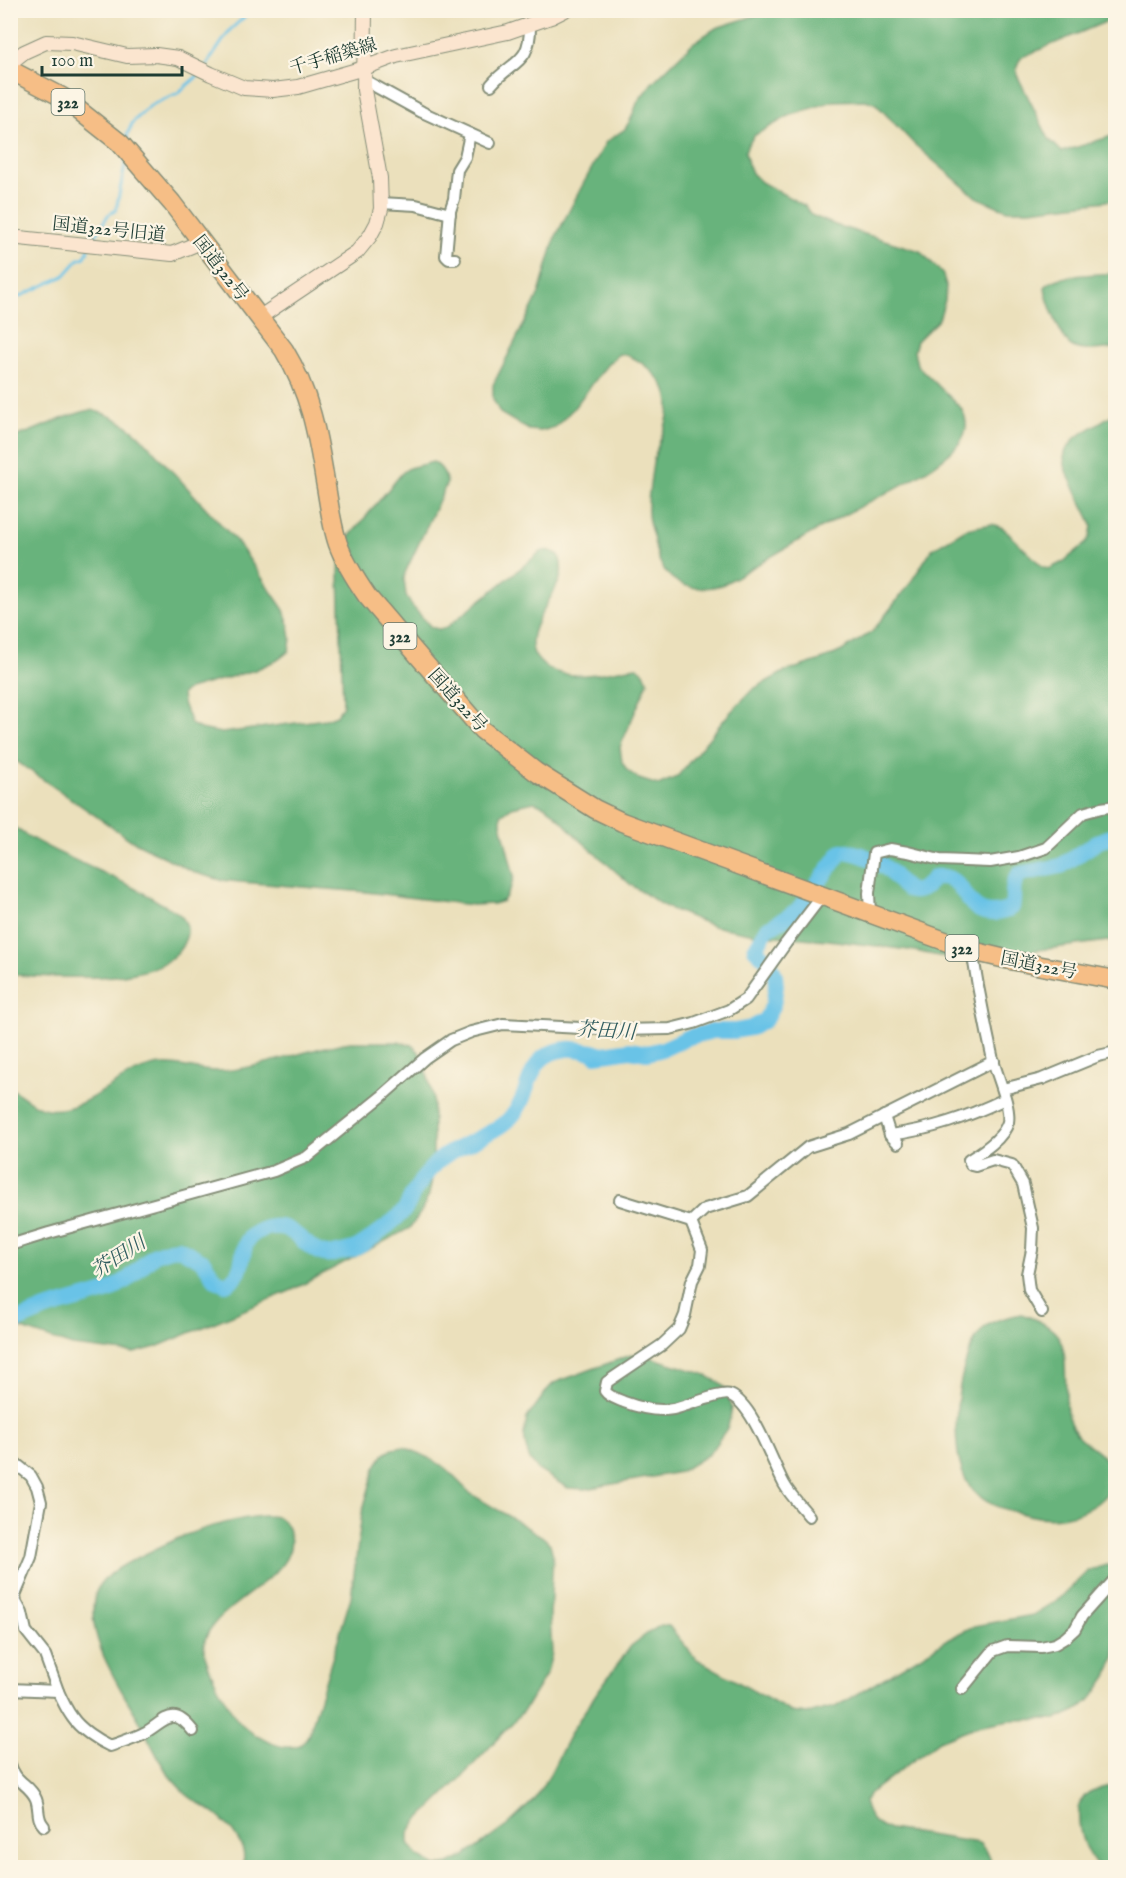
<svg xmlns="http://www.w3.org/2000/svg" width="1126" height="1878" font-family="'IM FELL English','Noto Serif JP',serif">
	<style>
		.forest { fill: #68b37c; stroke: #447858; stroke-width: 1.5 }
		.lines { fill: none; stroke-linecap: round; stroke-linejoin: round }
		.stream { stroke: #69c3e7; stroke-width: 3 }
		.river { stroke: #69c3e7; stroke-width: 16 }
		.street-casing { stroke: #858e78; stroke-width: 14 }
		.secondary-casing { stroke: #858e78; stroke-width: 16 }
		.highway-casing { stroke: #858e78; stroke-width: 21 }
		.street { stroke: #fff; stroke-width: 10 }
		.secondary { stroke: #fbe5cf; stroke-width: 14 }
		.highway { stroke: #f6be86; stroke-width: 18 }
		.labels { text-anchor: middle; stroke-width: 4.5; stroke-linejoin: round; paint-order: stroke }
		.shield { fill: #fcf5e5; stroke: #617469; stroke-width: 1.5 }
		.shield-label { font-size: 16px; font-weight: bold; fill: #1f3d34 }
		.street-label { font-size: 18px; fill: #1f3d34; stroke: #fcf5e5 }
		.water-label { font-size: 20px; font-style: italic; fill: #325e61; stroke: #fcf5e5 }
	</style>
	<rect width="100%" height="100%" fill="#fcf5e5"/>
	<filter id="ink" filterUnits="userSpaceOnUse"><feTurbulence type="fractalNoise" baseFrequency=".0167" numOctaves="2"/><feDisplacementMap in="SourceGraphic" scale="12" xChannelSelector="R" yChannelSelector="G"/><feConvolveMatrix kernelMatrix="1 2 1 2 8 2 1 2 1" color-interpolation-filters="sRGB"/></filter>
	<filter id="wash" filterUnits="userSpaceOnUse"><feTurbulence type="fractalNoise" baseFrequency=".008" numOctaves="4" result="noise"/><feDisplacementMap in="SourceGraphic" scale="24" xChannelSelector="R" yChannelSelector="G"/><feGaussianBlur stdDeviation="1.35" result="paint"/><feColorMatrix in="noise" values="0 0 0 0 0 0 0 0 0 0 0 0 0 0 0 0 0 1.4 0 .05"/><feComposite in="paint" operator="in"/></filter>
	<g filter="url(#wash)">
		<rect width="100%" height="100%" fill="#ebe0bc"/>
		<g class="forest">
			<path d="M790,10l325,1v7l-93,39c-5,6 -6,10 -5,18l32,64 13,13 53,-17v65l-85,10h-22l-11,-4 -21,-9 -62,-53 -38,-40 -10,-4 -33,1 -44,15 -34,19 -7,9 -3,8 3,12 4,9 9,9 44,24 6,9 24,10 85,26 22,22 4,12 -1,15 -6,19 -22,22 -3,10 3,14 44,43c7,12 7,23 -1,34 -21,29 -90,58 -123,77 -39,21 -76,44 -115,66 -24,7 -50,3 -62,-23 -4,-7 -5,-18 -7,-26 -2,-7 -5,-15 -5,-23 -1,-14 3,-35 5,-50 4,-22 20,-43 15,-66 -3,-18 -32,-43 -49,-43l-12,11 -34,44 -18,18 -14,4 -12,-1 -29,-17 -7,-14v-14l46,-91 16,-56 26,-50 25,-46 19,-13 6,-10 7,-18 14,-18 41,-40 23,-15 44,-14z"/>
			<path d="M1115,273v75c-12,1 -31,5 -42,-1 -11,-5 -27,-48 -28,-60 11,-14 53,-12 70,-14z"/>
			<path d="M91,410c19,4 32,12 47,24l100,109 46,67 5,15 2,14 -2,12 -10,8 -24,11 -66,19 -7,5 1,9 8,21 9,5 22,4 104,-14 11,-4 6,-10 -4,-131 1,-18 4,-13 58,-70 7,-5 24,-6c9,5 12,11 14,21l-42,90 -1,6 2,16 6,11 19,21 7,2 8,-1 86,-69c10,-10 15,-11 27,-4 2,7 4,15 1,23 -8,24 -43,60 -21,83 12,13 30,15 47,14 17,-1 34,-6 51,-8l7,5 4,10 -28,65 2,15 5,8 12,9 19,6 19,-8 51,-62 25,-26 31,-17 40,-13 18,-8 30,-19 37,-47 23,-36 34,-20 26,-5 11,4 40,39 6,2 14,-7 22,-18 5,-7 2,-11 -2,-6 -24,-49 -2,-14 2,-7 10,-13 39,-24v527l-144,19 -32,-3 -30,-6 -81,-10 -68,-5 -47,-9 -47,-19 -35,-22 -54,-48 -24,-25 -8,-6 -11,-4 -22,5 -11,8v9l13,52 -4,14 -7,11 -10,3 -21,1 -106,-13 -126,-10 -19,-2 -25,-7 -65,-33 -115,-79 -5,-2v-321c27,-7 52,-23 80,-28z"/>
			<path d="M11,825c44,32 99,46 146,76 7,4 17,8 23,14 7,7 9,16 5,25 -18,50 -132,36 -174,35z"/>
			<path d="M351,1042h47l14,3 7,7 6,14 8,31v76l-4,22 -8,17 -11,16 -118,62 -136,57 -22,6 -62,-7 -61,-21v-236c12,6 22,18 36,20 40,6 73,-40 114,-44 18,-2 36,6 55,6 44,-1 91,-23 135,-29z"/>
			<path d="M1021,1314c50,16 43,35 45,80 0,7 0,16 2,23 2,6 6,15 11,20 7,7 18,11 24,20 15,17 11,33 -6,46 -19,14 -46,18 -69,12 -23,-5 -45,-10 -59,-30 -23,-32 -13,-128 14,-156 9,-9 25,-12 38,-15z"/>
			<path d="M640,1354l64,20 14,8 8,7 6,19 -4,19 -19,27 -29,18 -95,17 -17,-1 -30,-18 -8,-10 -4,-12 -2,-14 3,-16 21,-29 6,-6 77,-28z"/>
			<path d="M404,1447l17,7 22,12 28,28 72,43 7,7 3,11 -3,60 2,38 -5,20 -22,36 -66,71 -43,42 -7,11v10l9,13 18,10 13,-2 16,-8 43,-31 26,-25 16,-26 23,-45 23,-35 35,-48 17,-13 13,-8 8,1 26,32 96,54 16,2 31,-8 112,-68 24,-12 59,-11 26,-16 29,-28 18,-6 9,1v89l-7,20 -15,22 -14,12 -22,10 -47,1 -33,6 -38,15 -70,53 -5,8c4,13 6,19 19,26l96,15c7,8 13,14 12,24h-751c13,-15 -11,-42 -24,-52 -9,-8 -21,-13 -30,-21 -6,-6 -13,-13 -18,-20 -11,-16 -19,-35 -28,-52 -20,-35 -58,-88 -44,-130 7,-17 29,-28 45,-36 15,-7 30,-15 45,-21 18,-7 77,-25 93,-17 5,2 9,9 10,14 16,46 -80,70 -85,113 -2,16 23,60 33,74 11,14 45,35 63,26 4,-2 6,-7 9,-11l42,-137 11,-84 13,-45 8,-13 10,-6z"/>
			<path d="M1115,1785v82h-17c-4,-5 -8,-10 -11,-16 -7,-14 -15,-47 1,-58 8,-5 19,-6 27,-8z"/>
		</g>
		<g class="lines">
			<g class="stream">
				<path d="M206,66l24,-36 22,-20"/>
				<path d="M128,142l-1,-7 6,-13 18,-17 27,-12 22,-19"/>
				<path d="M92,242l16,-27 8,-5 10,-50"/>
				<path d="M10,301l54,-25 15,-17 6,-2 4,-9"/>
			</g>
			<path class="river" d="M10,1324l36,-15 63,-18 19,-12 27,-25 15,-5 9,-1 24,13 13,19 10,4c26,-14 8,-40 31,-52 40,-21 46,27 77,22 7,-2 16,-3 22,-6 11,-5 43,-30 50,-40 3,-5 5,-11 8,-16 8,-13 17,-26 29,-35 20,-14 45,-20 64,-36 28,-23 14,-68 60,-72 8,-1 18,2 27,3l2,3 34,-5 17,3 16,-4 26,-12 24,-6h22l16,-3 14,-8 8,-15 3,-19 -1,-11 -5,-12 -15,-14 12,-20 30,-18 45,-60c15,1 32,8 44,17 9,6 15,20 25,23 10,2 17,-7 24,-14 7,0 12,-1 18,4 15,10 16,33 41,32 7,-1 12,-1 18,-6 3,-12 -2,-23 8,-33l41,-8 36,-24 19,-8"/>
		</g>
	</g>
	<g filter="url(#ink)">
		<g class="lines">
			<defs>
				<g id="street">
					<path d="M364,80l58,32 68,31"/>
					<path d="M491,85c21,-25 40,-20 39,-61"/>
					<path d="M381,203l35,2 34,9"/>
					<path d="M455,259h-6l-3,-3 4,-45 4,-12 3,-29 8,-13 5,-23"/>
					<path d="M870,914l-1,-21 5,-40 16,-4 18,3 32,8 50,2 29,-5 27,-9 37,-35 18,-5 15,-2"/>
					<path d="M972,951c6,37 13,73 21,109 4,16 18,46 15,62 -4,16 -26,30 -39,38l2,5 4,1 18,-6 19,5 11,19 10,44 -1,22 -5,24 2,16 13,22"/>
					<path d="M1003,1089l39,-10 56,-23 18,-4"/>
					<path d="M884,1116l6,19 8,8"/>
					<path d="M890,1135c43,-6 75,-17 115,-36"/>
					<path d="M620,1200l71,22"/>
					<path d="M691,1222l11,28 -2,15 -8,16 -7,34 -6,14 -17,16 -55,37 -2,9c4,6 12,8 19,11 16,6 32,10 49,7 12,-2 50,-18 57,-14 23,9 42,67 54,89 6,11 17,22 25,32"/>
					<path d="M691,1222l14,-13 43,-13 60,-49 41,-13 145,-73"/>
					<path d="M10,1245l39,-12 225,-62 33,-14 74,-60 44,-39 26,-18 20,-8 32,-8 117,6 50,-1 24,-6 35,-13 17,-11 40,-56 36,-47"/>
					<path d="M10,1459l21,17 6,11 4,15 -10,55 -16,38 1,7 6,11 4,18 19,24 13,36 -48,-2"/>
					<path d="M962,1689l31,-38 14,-5 34,1 14,-3 10,-6 10,-9 7,-13 34,-38"/>
					<path d="M58,1691c4,9 8,18 14,26 8,12 25,23 38,29 11,-4 25,-8 36,-14 20,-12 27,-27 47,-1"/>
					<path d="M10,1764c5,19 20,20 26,35 4,10 0,19 8,27"/>
				</g>
				<g id="secondary">
					<path d="M10,63l14,-11 22,-10 26,1 55,13 29,-1 22,3 33,16 33,14 29,2 25,-3 66,-19 32,-12 112,-24 43,-15 14,-7"/>
					<path d="M10,237l162,17 29,-12"/>
					<path d="M260,317l97,-65 13,-16 7,-13 4,-14 -1,-31 -16,-88 1,-80"/>
				</g>
				<path id="highway" d="M10,70l52,27 58,46 52,60 112,147c26,43 33,82 41,131 4,21 6,43 13,63 7,19 18,36 29,52l115,134 54,42 59,37 27,13 350,129 38,9 106,20"/>
			</defs>
			<use href="#street" class="street-casing"/>
			<use href="#secondary" class="secondary-casing"/>
			<use href="#highway" class="highway-casing"/>
			<use href="#street" class="street"/>
			<use href="#secondary" class="secondary"/>
			<use href="#highway" class="highway"/>
		</g>
	</g>
	<g class="labels">
		<g class="shield">
			<rect x="51.5" y="89" width="33" height="26" rx="4.5"/>
			<rect x="383.5" y="623" width="33" height="26" rx="4.5"/>
			<rect x="945.5" y="935" width="33" height="26" rx="4.5"/>
		</g>
		<g class="shield-label">
			<text x="68" y="108">322</text>
			<text x="400" y="642">322</text>
			<text x="962" y="954">322</text>
		</g>
		<g class="street-label">
			<text transform="translate(333 56) rotate(-16)" y="6">千手稲築線</text>
			<text transform="translate(109 229) rotate(6)" y="6">国道322号旧道</text>
			<text transform="translate(221 268) rotate(52)" y="6">国道322号</text>
			<text transform="translate(458 700) rotate(48)" y="6">国道322号</text>
			<text transform="translate(1039 965) rotate(11)" y="6">国道322号</text>
		</g>
		<g class="water-label">
			<text transform="translate(606 1030) rotate(3)" y="7">芥田川</text>
			<text transform="translate(118 1256) rotate(-33)" y="7">芥田川</text>
		</g>
	</g>
	<rect width="1126" height="1878" fill="none" stroke="#fcf5e5" stroke-width="36"/>
	<path d="M42 66v9h140v-9" fill="none" stroke="#1f3d34" stroke-width="3"/>
	<text x="51" y="66" font-size="18" fill="#1f3d34" stroke="#fcf5e5" stroke-width="4.5" paint-order="stroke">100 m</text>
</svg>
